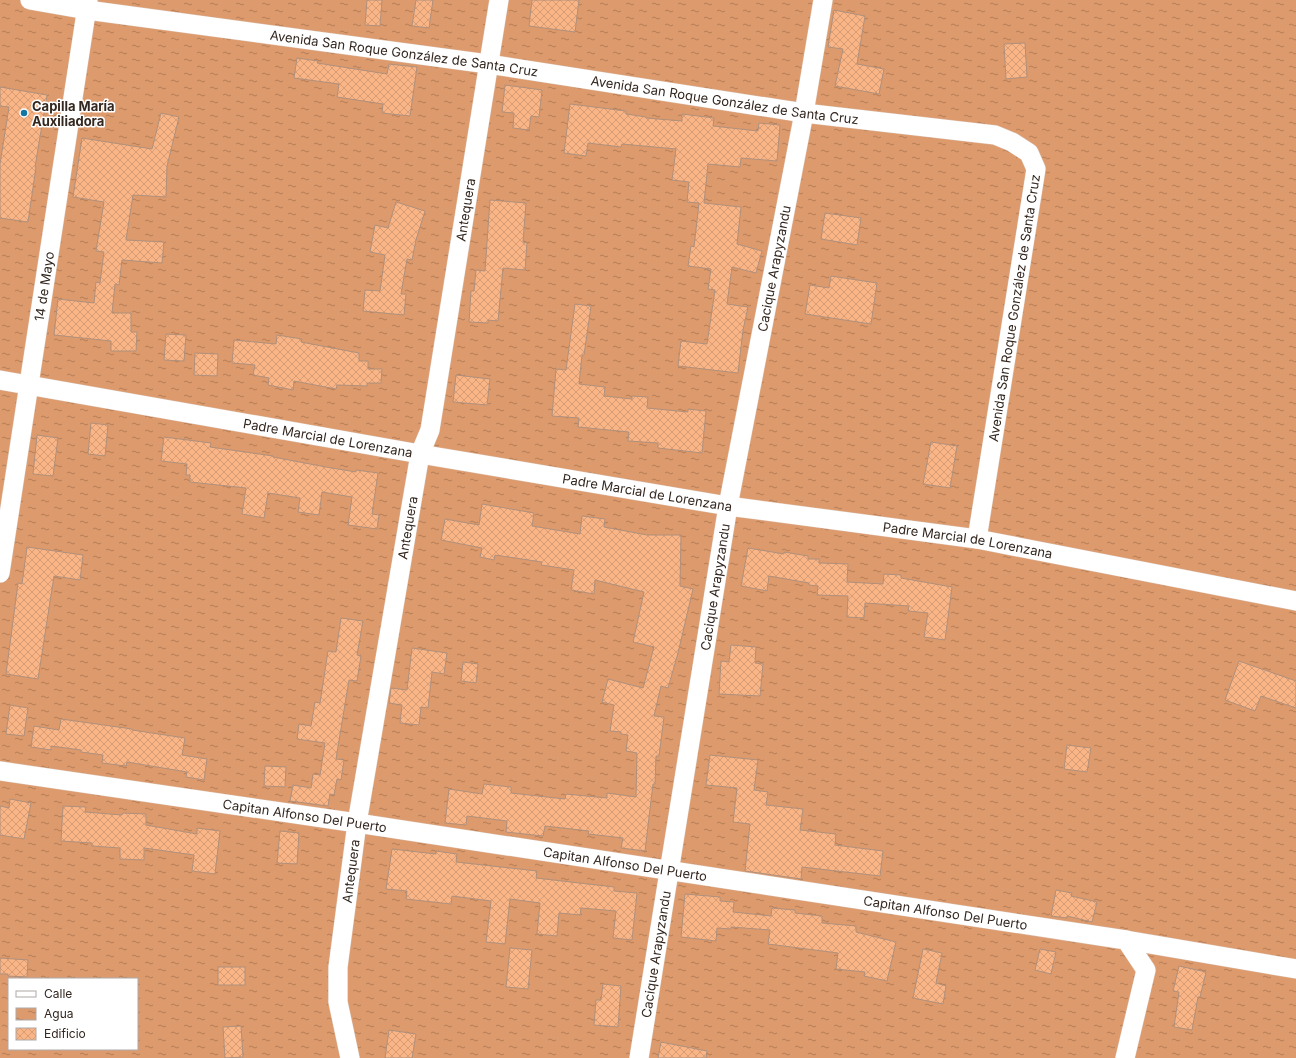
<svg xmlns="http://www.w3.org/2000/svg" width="1296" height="1058" font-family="Inter,sans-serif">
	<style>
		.water { fill: url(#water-ripples); fill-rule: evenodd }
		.building { fill: url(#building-cross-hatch); stroke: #af907c }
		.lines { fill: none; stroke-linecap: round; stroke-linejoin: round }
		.street-casing { stroke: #dabaa5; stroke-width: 20 }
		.street { stroke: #fff; stroke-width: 19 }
		.poi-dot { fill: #1477a3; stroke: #fff; stroke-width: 1.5 }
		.labels { text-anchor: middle; stroke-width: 3; stroke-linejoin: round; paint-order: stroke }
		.street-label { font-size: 13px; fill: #33271f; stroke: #fff }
		.poi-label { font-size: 13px; font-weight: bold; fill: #33271f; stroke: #fff; text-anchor: start }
	</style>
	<defs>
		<pattern id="water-ripples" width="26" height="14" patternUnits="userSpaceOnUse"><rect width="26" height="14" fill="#dd9a6c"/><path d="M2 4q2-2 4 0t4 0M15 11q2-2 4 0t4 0" fill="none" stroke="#b47e58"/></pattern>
		<pattern id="building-cross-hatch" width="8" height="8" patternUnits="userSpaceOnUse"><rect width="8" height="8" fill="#fab587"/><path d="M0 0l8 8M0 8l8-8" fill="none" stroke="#d79c74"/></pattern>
	</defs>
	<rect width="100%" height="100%" fill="#fbede4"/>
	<path class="water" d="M0,0h1296v1058h-1296zM9,979h128v70h-128z"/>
	<g class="building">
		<path d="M367,0h15l-2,26 -15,-1z"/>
		<path d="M416,0h17l-4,28 -17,-2z"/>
		<path d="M532,0h47l-4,32 -46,-6z"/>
		<path d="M834,10l31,6 -8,48 27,5 -5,25 -44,-8 8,-37 -15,-2z"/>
		<path d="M1025,43l2,34 -21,2 -2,-35z"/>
		<path d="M297,58l21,3 -1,2 70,11 2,-10 28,3 -7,49 -28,-3 1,-9 -46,-7 2,-13 -45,-6z"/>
		<path d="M505,85l37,5 -3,27 -8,-1 -2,14 -16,-2 1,-15 -12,-1z"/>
		<path d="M0,87l47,8 -12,72h1l-8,55 -28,-4v-54l9,-57 -9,-1z"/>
		<path d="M570,104l56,7v3l20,3v1l36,3v-7l32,4 -1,8 45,5 1,-8 21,2 -3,36 -36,-3 -1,9 -32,-3 -4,39 37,4 -4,37 25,7 -6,22 -24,-6 -5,37 21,3 -5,23 -5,43 -60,-7 3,-25 26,3 8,-54 -7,-1 3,-20 -23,-3 3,-20 3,1 5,-44 -12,-1 2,-20 -17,-2 4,-31 -54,-5 -1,3 -33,-4 -2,13 -22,-3z"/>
		<path d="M161,113l18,4 -12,49 -1,31 -33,-2 -7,45 38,2 -2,21 -40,-3 -3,25 -4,-1 -3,29h19v19h6l-1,19h-25v-10l-57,-6 4,-36 36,4 2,-21 4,1 4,-31 -8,-1 8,-49 -31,-5 9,-59 70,11z"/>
		<path d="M490,200l36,3 -3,39 4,1 -2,27 -22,-2 -5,53 -10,-1v3l-19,-1 2,-31h3l2,-21 9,1z"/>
		<path d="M396,202l29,9 -9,29 -4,20 -5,-1 -6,35h5l-2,21 -41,-4 2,-21 15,1 5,-36 -15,-3 5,-27 13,3z"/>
		<path d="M825,213l36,5 -4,27 -36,-6z"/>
		<path d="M831,276l46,7 -6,41 -66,-10 5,-29 19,3z"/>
		<path d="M575,304l16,2 -7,49h-2l-3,29 26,3 -1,9 28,3v-3l16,1 -1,11 41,4v-3l18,2 -4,42 -44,-5v-5l-30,-2 1,-9 -51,-5 1,-9 -27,-2 4,-47 10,1z"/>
		<path d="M166,334l20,1 -2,26 -20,-1z"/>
		<path d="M277,335l25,4 -1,3 58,11v8h9v8h14l-1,14h-14v3l-30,-1 -1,4 -42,-8 -1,9 -25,-5 1,-7 -16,-3 2,-10 -23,-2 2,-23 42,4z"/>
		<path d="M195,353l23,1 -1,22 -23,-1z"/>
		<path d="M456,375l34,4 -3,26 -34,-3z"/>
		<path d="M91,423l17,2 -3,31 -17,-2z"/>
		<path d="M37,435l21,3 -5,38 -20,-2z"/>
		<path d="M164,437l47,6 -1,4 63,9v1l53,10 30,5v-2l22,3 -6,41 7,1 -2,14 -29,-4 4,-28 -30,-5 -3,23 -21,-3 2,-14 -32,-5 -4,25 -22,-4 4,-26 -56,-6v-7h-4l1,-11 -26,-3z"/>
		<path d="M931,442l26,4 -7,42 -27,-4z"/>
		<path d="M482,504l52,9 -2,13 48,8 2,-18 23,3 -1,8 43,8h34l-1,51 13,3 -15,64 -10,35 -7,-2 -7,30 10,1 -5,39h-3l-1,28h-2l-8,67 -24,-3 2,-10 -35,-4 1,-3 -44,-5 -2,10 -37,-4 1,-11 -40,-5 -1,9 -21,-2 4,-34 33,5 2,-10 27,3v6l54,6 1,-5 41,4v-5l29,4 1,-44 -11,-2 2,-16 -7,-1v-2l-11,-1 4,-26 -12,-3 6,-23 35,9 11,-41 -21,-5 11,-50 -49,-12 -1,14 -23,-4 3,-20 -33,-5 1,-3 -47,-7 -1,5 -14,-3 2,-9 -41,-8 4,-21 34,6z"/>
		<path d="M27,547l56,8 -3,25 -26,-4 -16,103 -32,-5 12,-91 4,1z"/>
		<path d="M748,548l36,6v-2l24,4v3h11v4l29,1 -1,18 36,2 1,-10 17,1v3l51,9 -7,53 -21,-3 4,-24 -20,-2 1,-5 -44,-3 -1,15 -17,-1 1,-21 -31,-1 1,-9 -9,-1v-2l-40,-7 -2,15 -26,-5z"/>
		<path d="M341,618l22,3 -6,34 4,1 -4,25 -8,-1 -13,79 8,1 -3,20 -4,-1 -3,16 -4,-1 -2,12 -38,-5 3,-16 18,3 2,-14 7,1 5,-32 -28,-4 2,-15 12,2 4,-24 5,1 8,-52 8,1z"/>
		<path d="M731,645l25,2 -1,16 8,1 -3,32 -41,-2 2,-33 8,1z"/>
		<path d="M412,648l35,5 -3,21 -12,-2 -4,36 -7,-1 -2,18 -19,-2 2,-18 -13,-2 2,-15 16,2z"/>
		<path d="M1239,661l57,20v27l-35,-12 -6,15 -30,-11z"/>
		<path d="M463,662l15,2 -2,19 -15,-2z"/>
		<path d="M10,705l18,3 -4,28 -18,-2z"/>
		<path d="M61,719l71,10v1l53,8 -3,17 25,4 -3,21 -18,-3 1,-5 -60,-10 -1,4 -24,-3 1,-8 -22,-3v-2l-30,-4v4l-20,-3 3,-21 25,4z"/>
		<path d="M1067,745l24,3 -4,24 -23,-3z"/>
		<path d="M710,755l48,5 -4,30 14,2 -2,13 37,4 -3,21 36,4 -1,11 48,6 -3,25 -78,-9 -1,12 -56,-8 5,-47 -17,-2 4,-34 -31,-3z"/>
		<path d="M265,766l21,1 -1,20 -21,-1z"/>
		<path d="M10,799l21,4 -7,36 -24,-4v-29l9,2z"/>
		<path d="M63,806l23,1 -1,5 37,3 1,-2 23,1v11l51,9v-6l23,3 -5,43 -23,-3 2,-16 -50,-7v12l-24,-1v-11l-28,-2v-3l-31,-2z"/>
		<path d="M280,831l19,2 -2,31 -20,-1z"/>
		<path d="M392,849l44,5v-3l21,3 -1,8 81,9 -1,7 78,9v4l23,2 -5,47 -19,-2 3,-27 -35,-3 -1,7 -21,-2 -2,23 -20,-2 3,-31 -30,-4 -5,45 -19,-2 5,-41 -39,-5 -1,8 -45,-5 1,-8 -21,-2z"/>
		<path d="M1056,890l16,3 -1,3 26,6 -5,20 -25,-6v2l-16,-2z"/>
		<path d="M685,894l35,3v4l14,1 -1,10 38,4 1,-8 23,2v3l27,3v7l34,3v6l40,10 -9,39 -23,-5 1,-4 -29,-3 2,-16 -70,-9 2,-14 -39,-3v2l-14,-1 -1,13 -35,-4z"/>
		<path d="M510,948l22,2 -4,39 -22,-2z"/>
		<path d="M923,949l19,4 -6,30 10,3 -3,18 -30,-6z"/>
		<path d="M1040,949l16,3 -5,22 -16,-4z"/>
		<path d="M0,958l28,2 -1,17 -19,-1v-2h-8z"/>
		<path d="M1179,966l27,6 -6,25h-2l-6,33 -18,-3 5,-35 -6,-1z"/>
		<rect x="218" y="967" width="27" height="18"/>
		<path d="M603,984l18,2 -3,41 -24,-2 2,-25h5z"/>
		<path d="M241,1026l2,31 -18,1 -2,-31z"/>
		<path d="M389,1030l27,4 -4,24h-27z"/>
		<path d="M661,1042l46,9 -1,7h-48z"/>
	</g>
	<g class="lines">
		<defs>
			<g id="street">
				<path id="s1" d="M30,0l57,10 401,54 316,49 191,22 17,7 17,11 7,16 -59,370"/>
				<path id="s2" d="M0,380l420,74 308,52 249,33 319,62"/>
				<path id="s3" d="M0,573l88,-573"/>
				<path id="s4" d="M0,771l357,52 769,117 20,30 -21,88"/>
				<path d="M1126,940l170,29"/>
				<path id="s5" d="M350,1058l-12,-56v-35l19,-144 63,-369 10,-24 69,-430"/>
				<path id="s6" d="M639,1058l89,-552 76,-393 19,-113"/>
			</g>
		</defs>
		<use href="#street" class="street-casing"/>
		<use href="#street" class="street"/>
	</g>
	<circle class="poi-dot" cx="24" cy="113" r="4"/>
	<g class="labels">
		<g class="street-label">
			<text dy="5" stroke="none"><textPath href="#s1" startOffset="378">Avenida San Roque González de Santa Cruz</textPath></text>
			<text dy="5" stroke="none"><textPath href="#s1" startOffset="702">Avenida San Roque González de Santa Cruz</textPath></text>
			<text dy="5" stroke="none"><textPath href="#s5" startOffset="861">Antequera</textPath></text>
			<text dy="5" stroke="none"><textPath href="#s6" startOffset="801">Cacique Arapyzandu</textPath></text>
			<text dy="5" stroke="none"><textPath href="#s3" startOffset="290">14 de Mayo</textPath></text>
			<text transform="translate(1014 308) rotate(-81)" y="5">Avenida San Roque González de Santa Cruz</text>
			<text dy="5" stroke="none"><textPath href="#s2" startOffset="333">Padre Marcial de Lorenzana</textPath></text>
			<text dy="5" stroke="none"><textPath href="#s2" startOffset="657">Padre Marcial de Lorenzana</textPath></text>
			<text dy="5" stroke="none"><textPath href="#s5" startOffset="537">Antequera</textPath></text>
			<text dy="5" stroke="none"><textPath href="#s2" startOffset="981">Padre Marcial de Lorenzana</textPath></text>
			<text dy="5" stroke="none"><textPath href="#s6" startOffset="477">Cacique Arapyzandu</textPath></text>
			<text dy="5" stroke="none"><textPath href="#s4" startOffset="308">Capitan Alfonso Del Puerto</textPath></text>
			<text dy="5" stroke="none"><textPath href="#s4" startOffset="632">Capitan Alfonso Del Puerto</textPath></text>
			<text dy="5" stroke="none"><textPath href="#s5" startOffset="189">Antequera</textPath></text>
			<text dy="5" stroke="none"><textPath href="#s4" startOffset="956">Capitan Alfonso Del Puerto</textPath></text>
			<text dy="5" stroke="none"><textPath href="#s6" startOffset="105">Cacique Arapyzandu</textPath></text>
		</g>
		<g class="poi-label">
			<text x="32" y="111">Capilla María<tspan x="32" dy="15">Auxiliadora</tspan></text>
		</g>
	</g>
	<rect x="8" y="978" width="130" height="72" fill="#ffffff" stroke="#ada9a5"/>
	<rect x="16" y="991" width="20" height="6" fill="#ffffff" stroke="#ada9a5"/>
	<text x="44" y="998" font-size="12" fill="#33271f">Calle</text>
	<rect x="16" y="1008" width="20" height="12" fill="url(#water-ripples)" stroke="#ada9a5"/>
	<text x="44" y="1018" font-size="12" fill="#33271f">Agua</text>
	<rect x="16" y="1028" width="20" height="12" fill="url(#building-cross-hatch)" stroke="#ada9a5"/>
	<text x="44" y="1038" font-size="12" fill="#33271f">Edificio</text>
</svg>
